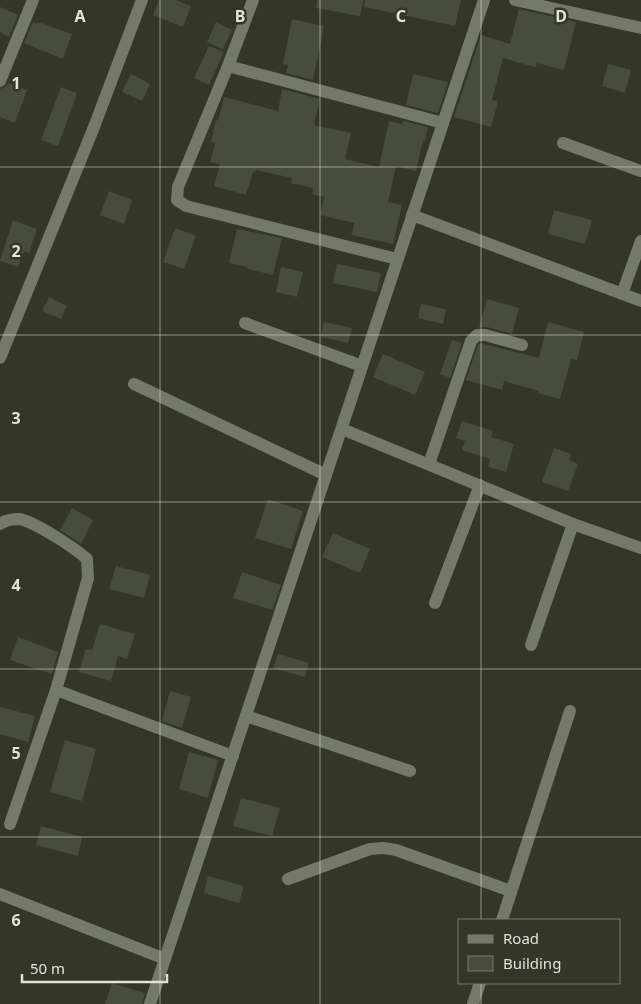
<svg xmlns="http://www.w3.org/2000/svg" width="641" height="1004" font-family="'Noto Sans',sans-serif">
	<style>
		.building { fill: #484c3d }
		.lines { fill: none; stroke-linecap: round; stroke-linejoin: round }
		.street { stroke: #747969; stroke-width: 12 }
		.secondary { stroke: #747969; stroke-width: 12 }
		.grid { fill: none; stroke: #e1e3da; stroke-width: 1; stroke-opacity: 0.55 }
		.grid-label { font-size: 16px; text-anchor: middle; font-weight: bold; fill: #e1e3da; stroke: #333628; stroke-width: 5; stroke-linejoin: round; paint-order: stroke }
	</style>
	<rect width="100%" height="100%" fill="#333628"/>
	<g class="building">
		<path d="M159,0h17l15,6 -8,21 -30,-12z"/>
		<path d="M317,0h46l-3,16 -44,-8z"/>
		<path d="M365,0h96l-6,26 -91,-19z"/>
		<path d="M0,7l18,8 -9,22 -9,-5z"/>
		<path d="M519,9l57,13 -12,48 -27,-7 -2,4 -32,-9 -11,42 6,1 -7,26 -37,-10 27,-82 29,9z"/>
		<path d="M292,19l32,7 -11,54 -27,-7 2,-8 -5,-1z"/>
		<path d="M33,22l4,2 1,-2 34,12 -9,25 -39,-16z"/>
		<path d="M216,22l16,8 -9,19 -16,-7z"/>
		<path d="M209,46l15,6 -15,33 -15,-7z"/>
		<path d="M608,64l23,6 -6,23 -23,-7z"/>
		<path d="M131,74l19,10 -8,17 -20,-9z"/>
		<path d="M413,74l35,8 -10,31 -32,-8z"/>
		<path d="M8,83l19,7 -12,33 -15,-6v-28l5,-2z"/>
		<path d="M61,87l16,6 -19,53 -17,-6z"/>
		<path d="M282,89l38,10 -6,26 37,8 -6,26 34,8 10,-46 13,3 1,-3 25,6 -3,14 -2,-1 -7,31 -20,-5 -8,36 14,3 -9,39 -41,-9 2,-12 -34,-8 4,-18 -12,-3 1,-6 -22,-5 1,-5 -36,-8 -1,3 -2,-1 -7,23 -32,-9 6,-22 -10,-2 5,-19 -4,-1 5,-22 2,1 6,-24 54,14z"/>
		<path d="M109,191l23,9 -8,24 -24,-9z"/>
		<path d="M554,210l38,10 -7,24 -37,-10z"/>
		<path d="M13,220l24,9 -8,24 -5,-2 -6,16 -18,-6z"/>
		<path d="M175,228l21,8 -12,33 -21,-7z"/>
		<path d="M237,229l45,9 -9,37 -26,-6 1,-2 -19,-4z"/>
		<path d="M337,264l44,9 -4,19 -44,-9z"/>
		<path d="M281,267l22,5 -6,25 -21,-5z"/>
		<path d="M49,297l18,9 -6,13 -19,-8z"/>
		<path d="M487,299l32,9 -7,26 -25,-7h-8z"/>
		<path d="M421,304l25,5 -3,15 -25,-6z"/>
		<path d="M324,322l28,6 -4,15 -27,-6z"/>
		<path d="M548,322l36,10 -7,28 -6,-1 -11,40 -22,-6 1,-2 -35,-10 -2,9 -36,-10 12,-35 2,-2 59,15z"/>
		<path d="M452,340l10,3 -12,35 -10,-4z"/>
		<path d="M383,354l42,18 -10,23 -42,-18z"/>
		<path d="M462,421l31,10 -2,6 23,7 -8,28 -18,-5 2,-8 -28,-9 3,-9 -9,-3z"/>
		<path d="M554,448l17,6 -2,6 9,4 -10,27 -26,-9z"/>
		<path d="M268,499l35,12 -12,38 -36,-11z"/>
		<path d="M72,508l21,12 -12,24 -21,-14z"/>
		<path d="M333,533l37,16 -10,24 -38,-16z"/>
		<path d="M116,566l34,9 -6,23 -35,-9z"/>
		<path d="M242,572l39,13 -9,25 -39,-12z"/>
		<path d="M100,624l35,10 -8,25 -9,-3 -7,25 -32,-9 7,-23 6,1z"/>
		<path d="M18,637l40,15 -6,22 -42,-14z"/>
		<path d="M278,654l31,9 -4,14 -32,-9z"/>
		<path d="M170,691l21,6 -9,31 -20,-7z"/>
		<path d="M0,707l35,9 -7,26 -28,-8z"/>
		<path d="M65,740l31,9 -14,52 -32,-9z"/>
		<path d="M189,752l29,8 -10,38 -29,-9z"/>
		<path d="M241,798l39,10 -8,28 -39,-10z"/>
		<path d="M41,826l41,11 -4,19 -42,-11z"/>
		<path d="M208,876l36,10 -5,17 -35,-10z"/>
		<path d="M112,983l33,10 -3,11h-37z"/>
	</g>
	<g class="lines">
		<g class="street">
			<path d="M253,0l-25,66 215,57"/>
			<path d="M515,0l126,28"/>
			<path d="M228,66l-50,121 -1,13 9,6 211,53"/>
			<path d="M0,81l33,-81"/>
			<path d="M563,143l78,28"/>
			<path d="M412,215l229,86"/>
			<path d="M622,294l19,-53"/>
			<path d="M245,323l117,43"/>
			<path d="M0,358l94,-231 48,-127"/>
			<path d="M134,384l192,91"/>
			<path d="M342,429l231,95 68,24"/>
			<path d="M429,464l42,-123 6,-6h8l37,10"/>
			<path d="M0,524c6,-4 12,-5 19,-5 15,2 57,30 68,40l1,19 -32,112 -46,134"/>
			<path d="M435,603l45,-118"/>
			<path d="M531,645l42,-121"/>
			<path d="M56,690l177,66"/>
			<path d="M246,716l164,55"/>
			<path d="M288,879l82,-30 13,-1 13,2 115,41"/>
			<path d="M0,894l165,65"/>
			<path d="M502,920l68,-209"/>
			<path d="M473,1004l7,-21"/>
		</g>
		<path class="secondary" d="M150,1004l334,-1004"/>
	</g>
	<path class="grid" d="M160,0v1004M320,0v1004M481,0v920M0,167h641M0,335h641M0,502h641M0,669h641M0,837h641M481,983v21"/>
	<g class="grid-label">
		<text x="80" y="22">A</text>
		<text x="240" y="22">B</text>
		<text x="401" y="22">C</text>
		<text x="561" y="22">D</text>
		<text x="16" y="89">1</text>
		<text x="16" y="257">2</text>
		<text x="16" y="424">3</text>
		<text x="16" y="591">4</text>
		<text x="16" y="759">5</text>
		<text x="16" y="926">6</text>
	</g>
	<rect x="458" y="919" width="162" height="65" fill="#333628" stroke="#797b6f"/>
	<rect x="468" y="935" width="25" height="8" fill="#747969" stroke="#797b6f"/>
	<text x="503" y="944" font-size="15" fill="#e1e3da">Road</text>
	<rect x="468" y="956" width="25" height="15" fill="#484c3d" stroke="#797b6f"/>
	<text x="503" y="969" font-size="15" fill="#e1e3da">Building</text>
	<path d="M22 974v8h145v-8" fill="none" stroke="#e1e3da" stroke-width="2.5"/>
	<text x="30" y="974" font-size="15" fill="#e1e3da" stroke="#333628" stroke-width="4" paint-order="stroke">50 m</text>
</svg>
